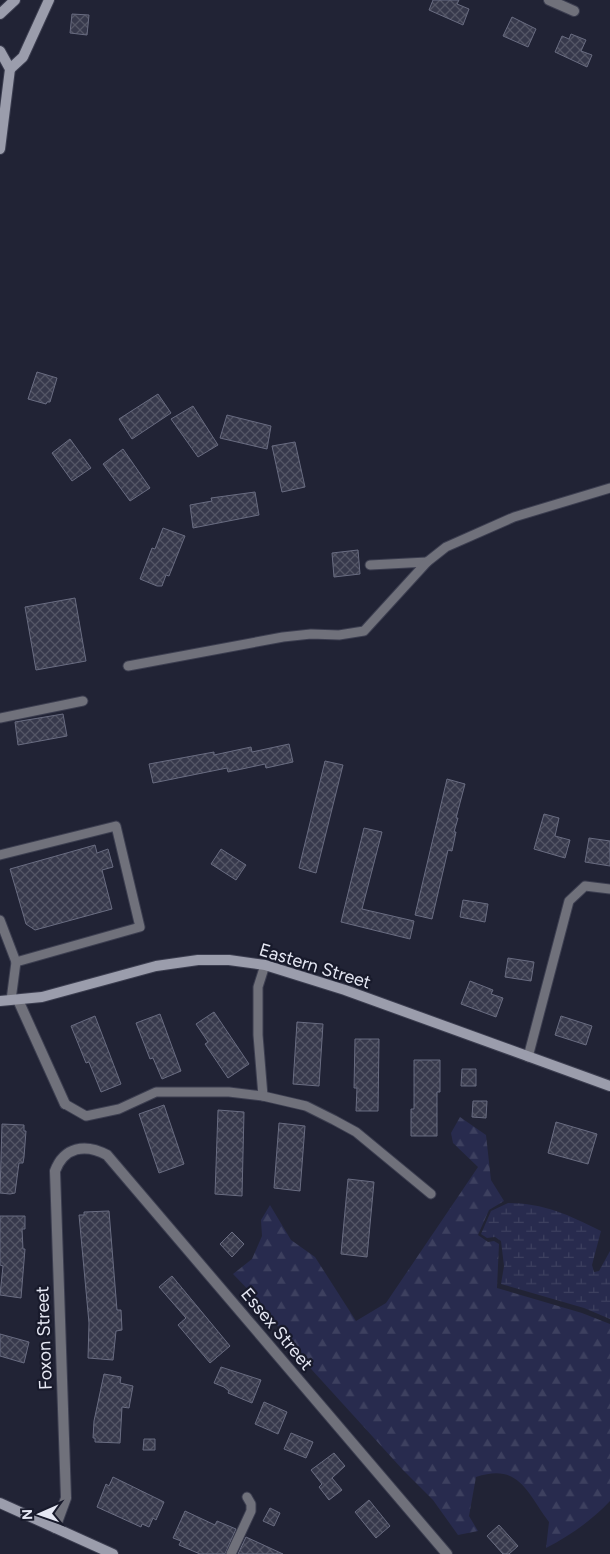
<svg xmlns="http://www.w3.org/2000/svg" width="610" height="1554" font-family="Figtree,sans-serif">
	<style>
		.forest { fill: url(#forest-firs) }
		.wetland { fill: url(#wetland-marsh) }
		.building { fill: url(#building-cross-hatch); stroke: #696c81 }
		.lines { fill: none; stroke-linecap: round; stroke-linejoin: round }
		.lane-casing { stroke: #3c3e50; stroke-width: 11 }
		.street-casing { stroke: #3c3e50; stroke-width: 12 }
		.secondary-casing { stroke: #3c3e50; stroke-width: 12 }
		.lane { stroke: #70717b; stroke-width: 9 }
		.street { stroke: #70717b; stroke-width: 10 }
		.secondary { stroke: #9b9dac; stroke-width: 10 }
		.labels { text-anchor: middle; stroke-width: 4.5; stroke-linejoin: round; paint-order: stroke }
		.street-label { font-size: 18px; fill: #e5e7f3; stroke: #181a2b }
	</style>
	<defs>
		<pattern id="forest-firs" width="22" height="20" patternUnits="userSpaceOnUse" patternTransform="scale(1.25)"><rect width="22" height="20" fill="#282b4e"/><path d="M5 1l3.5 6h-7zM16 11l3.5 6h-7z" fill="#3d405f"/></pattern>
		<pattern id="wetland-marsh" width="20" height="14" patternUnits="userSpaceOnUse" patternTransform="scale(1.25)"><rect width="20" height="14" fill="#282b4e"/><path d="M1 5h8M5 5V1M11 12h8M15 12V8" fill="none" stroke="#3d405f"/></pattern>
		<pattern id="building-cross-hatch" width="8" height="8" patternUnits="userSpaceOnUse" patternTransform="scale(1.25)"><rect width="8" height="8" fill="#37394c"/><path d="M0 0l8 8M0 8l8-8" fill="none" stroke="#545666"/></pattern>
	</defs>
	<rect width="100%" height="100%" fill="#212335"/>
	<path class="forest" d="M460,1117l26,18 5,45 13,21 -15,9 -11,25 10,7 6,-1 5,3 -2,44 85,25 28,11v177c-19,20 -39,34 -64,47l3,-26c-23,-31 -30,-59 -73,-45l-7,39 9,15 -20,4 -25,-35 -30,-30 -101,-111 -42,-57 -27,-28 19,-15 10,-23 -1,-16 9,-15 21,35 24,17 41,64 30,-18 92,-136 -25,-24 -2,-10z"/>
	<path class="wetland" d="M508,1203c36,0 61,12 93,28l-9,34 2,7 5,-1 11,-20v68l-26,-11 -83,-24 3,-18 -3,-25 -6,-4 -8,1 -6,-4 10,-23z"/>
	<g class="building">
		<path d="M433,0h26l-2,4 12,5 -6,16 -34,-15z"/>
		<path d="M72,14l17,1 -2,20 -17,-2z"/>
		<path d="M512,17l24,12 -8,18 -25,-11z"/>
		<path d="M571,34l15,6 -5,11 11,4 -5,12 -32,-15 7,-16 7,3z"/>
		<path d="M37,372l20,6 -7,24h-3l-1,2 -18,-5z"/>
		<path d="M158,394l13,19 -39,26 -13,-20z"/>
		<path d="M193,406l25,39 -20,12 -27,-38z"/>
		<path d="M227,415l44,11 -4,23 -47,-11z"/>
		<path d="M70,439l21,29 -19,13 -20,-28z"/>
		<path d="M295,442l10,45 -23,5 -10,-46z"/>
		<path d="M123,449l27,39 -20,13 -27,-37z"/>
		<path d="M255,492l4,23 -66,13 -3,-23 22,-4 -1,-3z"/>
		<path d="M163,528l22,8 -16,40 -3,-1 -4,11h-5l-17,-7 12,-31 3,1z"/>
		<path d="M358,550l2,24 -26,3 -2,-24z"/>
		<path d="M75,598l11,63 -50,9 -11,-63z"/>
		<path d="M63,714l4,22 -49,9 -3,-23z"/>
		<path d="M289,744l4,18 -27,6 -1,-4 -37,8 -1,-4 -74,15 -4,-19 65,-12v3l37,-8 1,5z"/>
		<path d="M325,761l18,4 -27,108 -17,-5z"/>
		<path d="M447,779l18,5 -9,34h2l-4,14h2l-4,19 -4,-1 -16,69 -17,-4z"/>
		<path d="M544,814l15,4 -4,18 15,4 -5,18 -31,-9z"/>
		<path d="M364,828l18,4 -20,77 52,12 -4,18 -69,-17z"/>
		<path d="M589,838l21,3v25l-25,-4z"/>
		<path d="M95,845l2,8 11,-4 5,18 -11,3 10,39 -77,21 -9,-6 -16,-55z"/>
		<path d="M221,849l25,16 -10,15 -25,-16z"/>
		<path d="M463,900l25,4 -3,18 -25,-5z"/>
		<path d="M508,958l26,4 -3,19 -26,-4z"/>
		<path d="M470,981l23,9 -2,4 12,4 -7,19 -35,-13z"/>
		<path d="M214,1012l35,52 -21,14 -23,-34 3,-2 -12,-18z"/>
		<path d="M160,1014l21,57 -19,8 -9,-21 -3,1 -14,-36z"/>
		<path d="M95,1016l26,68 -20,8 -12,-30 -3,1 -15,-37z"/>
		<path d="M561,1016l31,10 -6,19 -31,-10z"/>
		<path d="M297,1022l26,2 -4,62 -26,-2z"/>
		<path d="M355,1039h24l-1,72h-22l1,-23h-3z"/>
		<path d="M414,1060h26v32h-3v44h-26v-27h3z"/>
		<path d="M462,1069h14v17h-15z"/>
		<path d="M473,1101h14l-1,17 -14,-1z"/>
		<path d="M164,1105l20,59 -25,9 -20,-59z"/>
		<path d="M218,1110l26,2 -2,84 -27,-2z"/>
		<path d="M556,1122l41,12 -9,30 -40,-11z"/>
		<path d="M279,1123l26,3 -5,65 -26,-3z"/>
		<path d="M2,1124l22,1v6h2l-2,26 -1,6h-4l-4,30 -5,1 -10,-1z"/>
		<path d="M348,1179l26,3 -7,75 -26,-3z"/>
		<path d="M109,1211l8,99h4l1,20 -6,1 -3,29 -25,-2 1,-35 -10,-108h5v-3z"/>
		<path d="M0,1216h25v13h-3l1,20h2l-4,49 -21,-3 3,-29 -3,-1z"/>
		<path d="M232,1232l12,12 -12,13 -12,-13z"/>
		<path d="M172,1276l58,70 -20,17 -32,-38 8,-7 -27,-31z"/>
		<path d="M0,1334l29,8 -5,21 -24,-7z"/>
		<path d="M221,1367l40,13 -9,23 -24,-10 1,-2 -5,-4 -10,-4z"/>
		<path d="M104,1374l17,3 -1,6 13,3 -4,22 -7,-1 -2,36 -25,-1v-4h-2l1,-17z"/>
		<path d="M264,1402l23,10 -9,22 -23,-10z"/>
		<path d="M291,1433l22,9 -7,16 -22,-9z"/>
		<path d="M144,1439h11v11h-12z"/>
		<path d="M334,1453l11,13 -13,12 10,12 -13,10 -10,-13 3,-3 -11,-14z"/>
		<path d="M113,1477l51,25 -8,18 -3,-2 -4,9 -7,-3 -1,3 -44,-20 9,-23 3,2z"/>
		<path d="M369,1500l21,26 -14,12 -21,-26z"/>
		<path d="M270,1508l10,5 -6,13 -11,-5z"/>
		<path d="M185,1511l30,14 2,-4 19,8 -11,25h-25l-21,-9 2,-4 -8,-3z"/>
		<path d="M499,1525l19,21 -9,8h-6l-16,-18z"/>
		<path d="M246,1537l37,17h-45z"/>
	</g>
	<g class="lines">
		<defs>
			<g id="lane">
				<path d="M370,565l57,-3"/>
				<path d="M128,666l155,-29 28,-3 28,1 25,-4 63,-69 19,-15 68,-30 96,-29"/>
				<path d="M0,718l83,-17"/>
				<path d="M0,855l116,-29 24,101 -124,35 -16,-42"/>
				<path d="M11,1000l5,-38"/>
				<path d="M528,1057l41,-156 16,-15 25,3"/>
				<path d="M263,1096l-5,-61v-48l7,-22"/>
				<path d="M65,1104l21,12 33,-7 37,-17h73l34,4 43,10 28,14 22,12 75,62"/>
				<path d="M231,1554l20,-43v-7l-4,-7"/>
			</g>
			<g id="street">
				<path d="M549,0l25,11"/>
				<path d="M18,1000l47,104"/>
				<path d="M55,1528l11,-30 -11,-327c9,-24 30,-28 52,-16l340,399"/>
			</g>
			<g id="secondary">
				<path d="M0,14l15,-14"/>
				<path d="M0,51l10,18 -10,80"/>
				<path d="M10,69l13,-12 26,-57"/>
				<path d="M0,1001l42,-4 114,-31 42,-6h31l36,5 80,25 265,96"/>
				<path d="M0,1503l113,51"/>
			</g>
		</defs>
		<use href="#lane" class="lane-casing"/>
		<use href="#street" class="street-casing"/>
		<use href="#secondary" class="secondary-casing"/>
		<use href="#lane" class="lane"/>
		<use href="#street" class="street"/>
		<use href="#secondary" class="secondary"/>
	</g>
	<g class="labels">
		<g class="street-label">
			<text transform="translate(315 966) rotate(17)" y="6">Eastern Street</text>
			<text transform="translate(277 1329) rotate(50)" y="6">Essex Street</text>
			<text transform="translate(44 1338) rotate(-92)" y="6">Foxon Street</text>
		</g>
	</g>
	<g transform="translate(40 1514) rotate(268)" stroke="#181a2b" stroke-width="4" paint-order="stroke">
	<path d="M0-4L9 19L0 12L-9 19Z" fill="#e5e7f3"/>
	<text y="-8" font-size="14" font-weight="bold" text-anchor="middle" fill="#e5e7f3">N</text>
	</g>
</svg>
